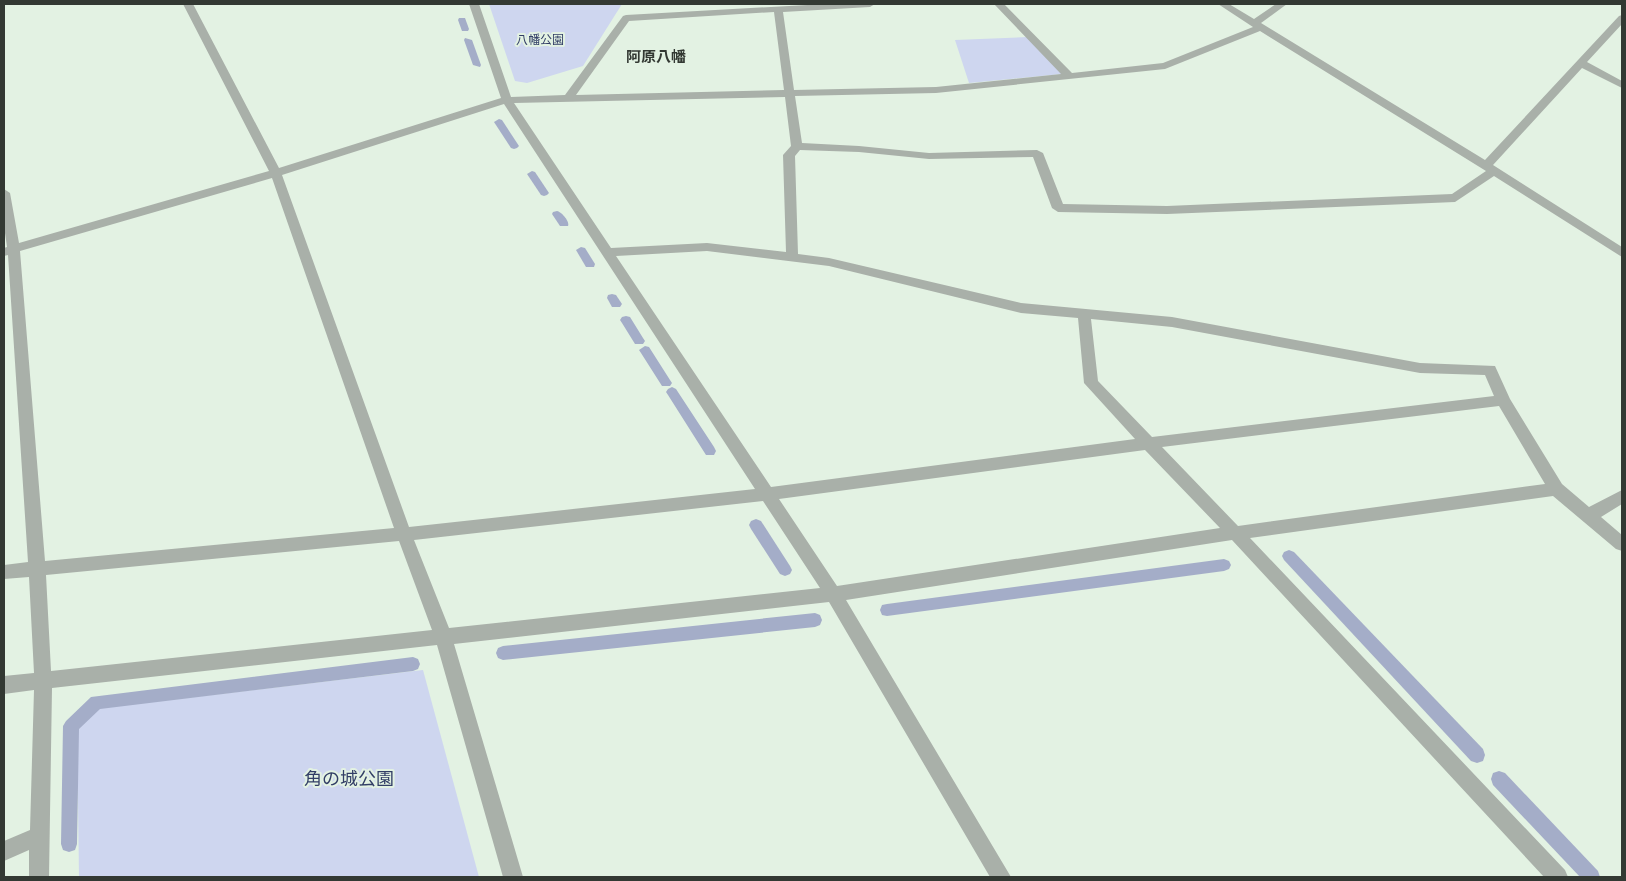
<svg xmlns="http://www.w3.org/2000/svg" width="1626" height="881" font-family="Jost,'Noto Sans JP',sans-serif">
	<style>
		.green { fill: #ced6ef }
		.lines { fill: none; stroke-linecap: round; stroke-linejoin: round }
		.stream { fill: #a4adc8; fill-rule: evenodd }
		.street { fill: #a9b0a9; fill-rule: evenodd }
		.labels { text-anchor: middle; stroke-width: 4; stroke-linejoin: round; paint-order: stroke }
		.far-park-label { font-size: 12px; fill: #323e66; stroke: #e3f2e3 }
		.far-quarter-label { font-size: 15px; font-weight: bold; fill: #333933; stroke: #e3f2e3 }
		.near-park-label { font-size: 18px; fill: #323e66; stroke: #e3f2e3 }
	</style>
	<rect width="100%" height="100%" fill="#e3f2e3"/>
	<g class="green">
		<path d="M489,4h133l-39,62 -56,17 -12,-2z"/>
		<path d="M1028,37l34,37 -93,9 -14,-43z"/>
		<path d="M423,670l56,207h-400l-2,-152 23,-17z"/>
	</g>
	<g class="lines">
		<g class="stream">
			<path d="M459,18h6l4,11 -1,2h-6l-4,-11z"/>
			<path d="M465,38l7,2 9,25 -1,2 -7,-2 -9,-25z"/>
			<path d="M499,119l3,1 17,26 -2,2 -3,1 -3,-1 -17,-26z"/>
			<path d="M532,171l3,1 14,21 -2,2 -3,1 -3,-1 -14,-21z"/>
			<path d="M557,211c5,1 13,11 11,15h-8l-8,-12 1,-2z"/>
			<path d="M581,247l4,1 10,16 -1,3h-8l-10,-17z"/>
			<path d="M612,294l4,1 6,9 -2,3h-8l-5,-9 1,-3z"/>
			<path d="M626,316l4,1 13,21 2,3 -2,3h-8l-13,-21 -2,-3 2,-3z"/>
			<path d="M645,346l4,1 21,33 2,3 -2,3h-8l-21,-33 -2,-3z"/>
			<path d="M672,387l4,2 38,58 2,4 -2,4h-8l-38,-60 -2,-3 2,-3z"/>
			<path d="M756,519l5,2 29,45 2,4 -2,4 -5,2 -5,-2 -29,-45 -2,-4 2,-4z"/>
			<path d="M1289,550l5,2 189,197 2,6 -2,6 -6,2 -6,-2 -187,-201 -2,-4 2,-4z"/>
			<path d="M1224,559l5,2 2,4 -2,4 -5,2 -337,45 -5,-1 -2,-5 2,-5 5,-1z"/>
			<path d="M815,613l5,2 2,5 -2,5 -5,2 -312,33 -5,-2 -2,-5 2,-5 5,-2z"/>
			<path d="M413,657l5,2 2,5 -2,5 -5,2 -313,38 -21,20 -2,115 -2,6 -6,2 -6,-2 -2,-6 2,-118 3,-5 25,-24z"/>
			<path d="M1499,771l6,2 93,98 2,6h-20l-87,-92 -2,-6 2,-6z"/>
		</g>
		<path class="street" d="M183,4h10l86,164 222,-70 -32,-94h10l32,93 54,-2 58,-79 3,-1 199,-11h50l-5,3 -87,5 11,78 142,-3 125,-13 -67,-70h10l68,69 91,-10 90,-36 -35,-23h11l25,15 22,-15h11l-26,19 224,137 134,-144 3,-1v9l-35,38 35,19v7l-40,-20 -89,97 129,82v10l-128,-81 -39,26 -288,12 -109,-2 -6,-4 -19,-51 -104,2 -70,-7 -59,-2 -5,6 3,98 31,4 192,45 151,14 248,46 75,3 15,33 52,85 27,23 33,-17v14l-21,13 21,18v16l-6,-2 -63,-53 -303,42 315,332 3,7h-24l-312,-337 -386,60 165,277h-21l-161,-275 -375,42 69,233h-20l-66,-232 -385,43 -3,189h-20v-27l-25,11v-20l26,-11 4,-140 -30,4v-18l30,-3 -5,-96 -25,2v-14l24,-3 -20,-307 -4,1v-8l3,-1 -3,-21v-37l6,4 9,50 250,-72zM774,12l10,78 -208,5 53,-74zM1260,31l226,140 -34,23 -285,12 -104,-2 -20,-51 -6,-3 -108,3 -70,-7 -57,-3 -7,-47 141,-3 229,-24zM785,97l6,49 -8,9 3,97 -79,-9 -96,5 -97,-145zM504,104l251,385 -346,38 -127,-352zM272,178l122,350 -349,33 -25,-310zM707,251l122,15 192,47 57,5 6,65 51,56 -364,48 -155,-231zM1091,319l81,8 248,46 65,2 9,21 -342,41 -54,-56zM1499,406l46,78 -307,42 -76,-79zM1145,450l75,78 -383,58 -58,-87zM763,501l57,87 -371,40 -35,-88zM399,541l33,89 -381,41 -5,-96z"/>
	</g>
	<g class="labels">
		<g class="far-park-label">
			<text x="540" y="44">八幡公園</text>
		</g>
		<g class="far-quarter-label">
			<text x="656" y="62">阿原八幡</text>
		</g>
		<g class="near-park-label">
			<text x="349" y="785">角の城公園</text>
		</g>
	</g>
	<rect width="1626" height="881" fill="none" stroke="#333933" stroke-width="10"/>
</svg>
